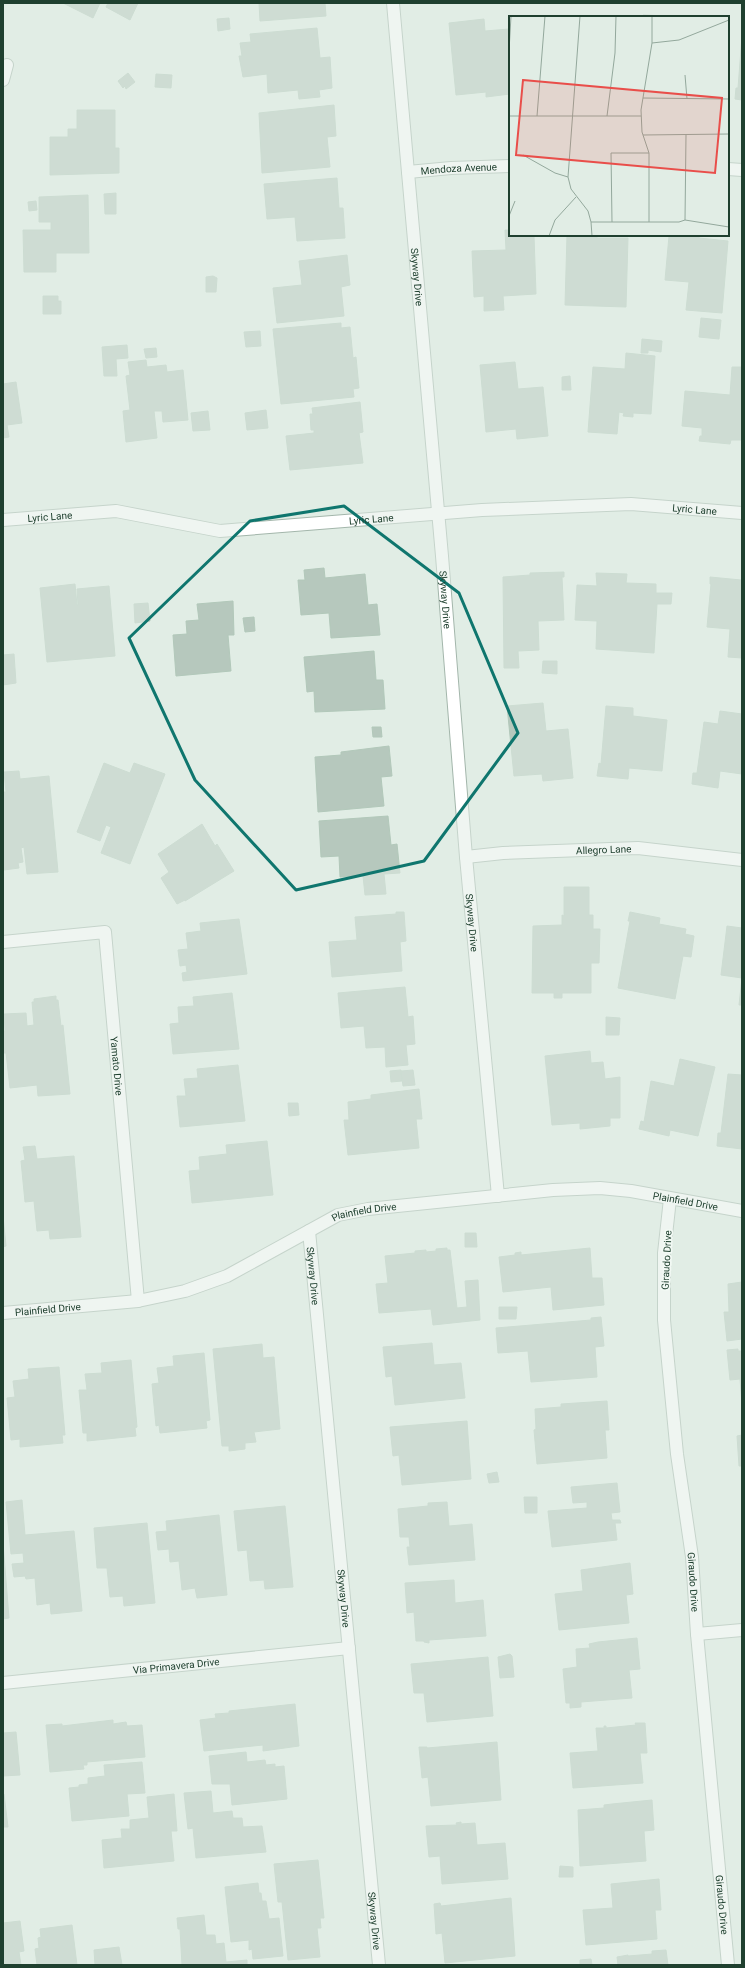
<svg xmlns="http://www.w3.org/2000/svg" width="745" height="1968" font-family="Roboto,sans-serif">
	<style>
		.building { fill: #b6c8bd; stroke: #b2c8ba }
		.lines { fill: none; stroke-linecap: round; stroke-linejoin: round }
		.minor-casing { stroke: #a3b6ab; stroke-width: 14 }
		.minor { stroke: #fff; stroke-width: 12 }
		.marked { fill: none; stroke: #0f766e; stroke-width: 3; stroke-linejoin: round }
		.labels { text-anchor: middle; stroke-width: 3.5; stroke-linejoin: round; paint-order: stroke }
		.street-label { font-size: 10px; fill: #1f402f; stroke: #f2f9f4 }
		.inset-road { fill: none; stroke: #93a89c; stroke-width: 1 }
		.view { fill: #e94e4a; fill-opacity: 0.15; stroke: #e94e4a; stroke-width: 2 }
		.inset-edge { fill: none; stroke: #1f402f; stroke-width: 2 }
	</style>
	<rect width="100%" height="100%" fill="#e1ede5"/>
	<g class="building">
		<path d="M63,3h37l-7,15z"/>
		<path d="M108,3h30l-8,17 -24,-13z"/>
		<path d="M259,3h66l1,13 -66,5z"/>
		<path d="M643,15l24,1 -24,1z"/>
		<rect x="572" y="16" width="35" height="1"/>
		<path d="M229,18l1,11 -12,2 -1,-12z"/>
		<path d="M484,19l1,12 24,-2 1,65 -24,3v-5l-30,3 -7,-72z"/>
		<path d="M317,28l3,30 10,-1 2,31 -13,2 1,7 -21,2 -1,-9 -30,3 -1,-19 -24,3 -4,-21h3l-2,-13 11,-1 -1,-8z"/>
		<path d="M742,36v64l-7,-1 1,-11h2z"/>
		<path d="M128,73l7,9 -9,7 -1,-3 -2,2 -5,-7z"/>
		<path d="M156,74l16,1 -1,13 -16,-1z"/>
		<path d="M334,105l2,31 -9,1 3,30 -68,6 -3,-60z"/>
		<path d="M77,110h38v38h4v25l-69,2v-38h18v-8h9z"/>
		<path d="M337,178l2,30h4l2,30 -48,3 -2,-24 -28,2 -3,-35z"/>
		<path d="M116,193v21h-11l-1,-20z"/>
		<path d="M88,195l1,58h-33v19h-32l-1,-42h28v-8h-12v-25z"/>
		<path d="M36,201l1,9 -8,1 -1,-9z"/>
		<path d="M505,230h5v5h24l2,59 -33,2 1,14 -20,1v-15l-10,1 -2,-46 34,-1z"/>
		<path d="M567,235h30v3h31l-2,69 -61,-2z"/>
		<path d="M668,235h31v3l29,3 -6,72 -36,-3 3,-28 -24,-2 4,-44z"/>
		<path d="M347,255l3,30 -9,2 3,29 -67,7 -4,-35 29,-3 -3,-24z"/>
		<path d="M213,276l4,2 -1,14h-10v-15z"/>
		<path d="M43,296h15v5h3v13h-18z"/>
		<path d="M701,318l20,2 -2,19 -20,-2z"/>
		<path d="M341,323v5l9,-1 3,31 3,-1 3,31 -6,1 1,8 -73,7 -8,-75z"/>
		<path d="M260,331l1,15 -15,1 -2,-15z"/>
		<path d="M642,339l20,2 -1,11 -13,-2v3h-7z"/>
		<path d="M127,345l1,13 -12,1 1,17h-13l-2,-29z"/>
		<path d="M156,348l1,9 -11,1 -2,-9z"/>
		<path d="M626,353l29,3 -4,58 -18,-1v4l-10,-1 1,-3 -5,-1 -2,22 -29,-2 5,-65 32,2z"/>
		<path d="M146,360l1,7 19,-2 1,7 16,-2 5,50 -25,2 -1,-11h-8l3,27 -31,4 -3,-31 7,-1 -4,-34 4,-1 -2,-13z"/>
		<path d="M515,362l3,27 25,-2 5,49 -31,3 -1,-10 -30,3 -6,-67z"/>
		<path d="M732,367h10v73h-11l-1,4 -31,-3 1,-5h2v-8l-20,-2 3,-35 45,4z"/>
		<path d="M570,376l1,14h-9v-13z"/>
		<path d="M16,382l6,41 -15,2 2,12 -6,1v-54z"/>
		<path d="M360,402l3,30 -4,1 4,30 -73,7 -4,-34 28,-3v-3h-3l-1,-16h3l-1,-6z"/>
		<path d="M266,410l2,18 -21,2 -2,-17z"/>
		<path d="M208,411l2,19 -17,1 -2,-18z"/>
		<path d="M324,568l1,10 40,-4 3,31 9,-1 3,31 -49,3 -2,-25 -28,2 -3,-35h7l-1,-10z"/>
		<path d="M564,572v5h-2l2,43 -26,1 1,29 -21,1 1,17h-15l-1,-91 27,-2v-2z"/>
		<path d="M596,573l31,1 -1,9 30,1v9h16l-1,11h-14l-3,49 -58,-4 1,-28 -22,-1 2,-35 20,1z"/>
		<path d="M710,577l31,3 1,78 -14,-1 2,-28 -23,-2 4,-43h-1z"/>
		<path d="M75,584l2,21h1l-1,-16 32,-3 6,70 -68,6 -7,-74z"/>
		<path d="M233,601l1,34h-6l3,36 -55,5 -3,-41 14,-1 -1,-13 13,-1 -2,-16z"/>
		<path d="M148,603l2,18 -15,2 -1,-19z"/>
		<path d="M254,617l1,14 -10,1 -2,-14z"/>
		<path d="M374,651l2,29h7l2,29 -70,3 -1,-21 -7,1 -3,-35z"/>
		<path d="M14,654l2,29 -13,2v-30z"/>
		<path d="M543,661h14v13l-15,-1z"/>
		<path d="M543,703l3,28 22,-2 5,49 -30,3 -1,-7 -28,2 -7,-70z"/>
		<path d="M606,706l27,2v8l34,4 -5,51 -33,-3 -1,11 -31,-3 2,-13 2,1z"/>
		<path d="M720,711l22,3v60l-22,-3 -2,17 -26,-4 1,-11h4l7,-51 14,2z"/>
		<path d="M372,727h9l1,10h-9z"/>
		<path d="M389,746l3,30 -11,1 3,29 -66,6 -3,-55 26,-2v-3z"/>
		<path d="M104,763l26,10 4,-10 31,11 -35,90 -29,-11 10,-26 -5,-2 -6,16 -23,-9z"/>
		<path d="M19,771l1,8 29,-3 9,96 -31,2 -3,-27 -3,1 2,14 -5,1 1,5 -15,2 -1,-78h3l-2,-20z"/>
		<path d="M388,816l3,29 6,-1 3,29 -16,1 2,20 -21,1 -2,-19 -23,1 -1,-21 -18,1 -2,-36z"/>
		<path d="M202,824l13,22 2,-2 17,27 -49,30v-1l-8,4 -16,-26 8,-6 -11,-18z"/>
		<path d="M564,887h25v28h4v14h7l-1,34h-8v30h-29v5h-8v-5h-22l1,-67 29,-1v-10l2,1z"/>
		<path d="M396,912h8l2,29 -6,1 2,29 -70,6 -3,-35 28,-2 -2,-23 41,-3z"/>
		<path d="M630,912l30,6 -1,6 27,5 -1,5 9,2 -3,21 -8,-1 -8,43 -57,-11 12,-67h-2z"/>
		<path d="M239,919l8,55 -64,7 -1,-8 5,-1 -1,-7 -6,1 -2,-16 10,-1 -2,-16 15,-2 -1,-8z"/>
		<path d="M727,926l15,2v50l-21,-3z"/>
		<path d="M742,978v27h-3z"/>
		<path d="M405,987l3,30 5,-1 2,28 -9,1 2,20 -22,2 -1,-20 -19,1 -2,-22 -23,2 -3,-35z"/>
		<path d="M232,993l7,56 -66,5 -3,-30 9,-1 -1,-16 16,-1 -1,-9z"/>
		<path d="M56,996v4h2l3,26 2,-1 7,69 -32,2 -1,-11 -27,3 -4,-35h-3v-22h2l-1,-17 22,-1 1,13 7,-1 -2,-23h2v-3z"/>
		<path d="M606,1017l14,1 -1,17h-13z"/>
		<path d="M590,1051l1,12 12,-1 2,17 15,-2v41h-10v8l-30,3v-6l-28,2 -7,-69z"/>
		<path d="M680,1059l35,8 -17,69 -28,-6 -1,6 -30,-7 2,-8 3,1 7,-41 23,5z"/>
		<path d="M238,1065l7,56 -65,6 -3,-31h9l-2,-17 14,-1 -1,-9z"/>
		<path d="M401,1070l1,11 -11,1 -1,-11z"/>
		<path d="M413,1070l2,15 -12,1 -2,-15z"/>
		<path d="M728,1074l14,1v74l-25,-3 1,-13h3z"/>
		<path d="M419,1089l3,30h-6l3,29 -71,7 -4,-35h5l-1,-18 23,-3v-4z"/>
		<path d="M288,1103h10l1,12 -10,1z"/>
		<path d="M267,1141l6,54 -81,8 -3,-32 11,-1 -1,-13 28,-3 -1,-9z"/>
		<path d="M35,1146l2,13 37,-3 7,81 -31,2 -1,-9 -12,1 -3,-30 -9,1 -4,-41 4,-1 -2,-13z"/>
		<path d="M3,1216l3,30 -3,1z"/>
		<path d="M465,1233h11l1,14h-12z"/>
		<path d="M447,1248v2h3l7,58 10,-1 -2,-26 13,-1 2,40 -47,5 -2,-16 -52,4 -3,-29 12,-1 -3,-27 30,-3v-2l11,-1v2l10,-1v-2z"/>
		<path d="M590,1248l2,30h10l2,27 -51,5 -2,-23 -48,5 -4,-35 16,-2v-2l6,-1v3z"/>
		<path d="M742,1282v57l-15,2 -3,-29h5l-1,-28z"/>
		<path d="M499,1307h18l-1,12h-17z"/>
		<path d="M601,1317l3,29 -9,1 2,30 -66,5 -3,-31 -30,2 -2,-25 95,-8v-2z"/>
		<path d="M432,1343l2,22 27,-2 4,35 -70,7 -3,-29 -6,1 -3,-30z"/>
		<path d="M262,1344l1,14 11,-1 6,72 -26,3 2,10 -11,1v6l-16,2v-5h-7l-9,-97z"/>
		<path d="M738,1349v2h4v53l-2,-25 -10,1 -3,-30z"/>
		<path d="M204,1353l6,67 -4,1 1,7 -47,5 -1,-8 -3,1 -4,-42 7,-1 -2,-15 17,-2 -1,-10z"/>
		<path d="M131,1360l6,67 -2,1 1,8 -49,5v-8h-4l-4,-43h8l-2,-16 17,-1 -1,-10z"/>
		<path d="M59,1367l6,68h-3l1,8 -43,4v-8l-9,1 -4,-42 8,-1 -2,-16 16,-2 -1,-10z"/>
		<path d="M607,1401l2,29h-4l2,28 -70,6 -3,-34 2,-1 -1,-20 26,-2v-3z"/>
		<path d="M467,1421l4,58 -69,6 -3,-30 -6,1 -3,-29z"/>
		<path d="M742,1435v31h-3l-2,-30z"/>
		<path d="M497,1472l2,10 -10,1 -2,-9z"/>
		<path d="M617,1483l3,29 -9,1 1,7h8l1,3h-6l2,17 -65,7 -4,-36 39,-3v-6l-14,1 -2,-16z"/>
		<path d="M524,1497h13v16h-12z"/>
		<path d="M22,1500l3,35 49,-4 8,80 -31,3 -1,-11 -13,2 -2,-27 -9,1 -1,-3 -11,1 -2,-13 12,-1 -1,-10 -12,1 -5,-52z"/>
		<path d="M447,1502l2,24 23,-2 3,36 -66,5 -2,-18h3l-1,-10h-9l-2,-28 30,-3v-3z"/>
		<path d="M285,1506l8,81 -28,2 -1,-9 -14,1 -3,-31 -9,1 -4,-40z"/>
		<path d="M219,1515l8,80 -30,3 -2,-10 -13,2 -3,-29 -9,1 -1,-13 -11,1 -2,-18 11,-1 -1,-10z"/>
		<path d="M147,1523l8,80 -31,3 -1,-10 -13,1 -3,-29h-10l-3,-40z"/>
		<path d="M3,1543l6,75 -6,1z"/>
		<path d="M630,1563l3,31 -7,1 3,28 -70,7 -4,-36 28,-3 -2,-21z"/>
		<path d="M454,1580l1,23 28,-3 3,36 -57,4v3l-5,-1v-1h-8l-2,-29 -7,1 -2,-30z"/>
		<path d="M637,1638l3,31 -11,1 3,28 -51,4v5l-11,1v-5h-4l-3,-34 14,-2 -1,-18 14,-1 -1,-4 9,-2z"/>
		<path d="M510,1654l2,2 2,21 -14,1 -2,-21z"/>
		<path d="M488,1657l5,59 -66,6 -3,-29h-10l-3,-29z"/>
		<path d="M295,1704l4,42 -36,5v-6l-59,6 -4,-31 16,-2 -1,-4 14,-1v-2z"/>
		<path d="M113,1720v4l13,-2 1,4 15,-1 3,32 -58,5v3h-4l1,4 -34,3 -4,-47 16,-1v2z"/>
		<path d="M635,1723h10l2,30h-7l3,30 -70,5 -3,-35 28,-2 -2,-23h8v-2h2v2l30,-3z"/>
		<path d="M16,1732l4,43 -17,1v-43z"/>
		<path d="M497,1742l4,58 -70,6 -3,-29 -6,1 -3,-31h8v1z"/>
		<path d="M246,1752l1,10 18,-2 1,5 9,-1v3l9,-1 3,33 -55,6 -2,-21h-18l-3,-28z"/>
		<path d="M142,1762l3,31 -18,1 2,22 -57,5 -3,-33 10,-1v-2l9,-1v-6l17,-2 -1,-11z"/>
		<path d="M211,1791l2,22 19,-2 1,7h9l1,9 19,-1 4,26 -70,6 -3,-30 -5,1 -4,-36z"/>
		<path d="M4,1794l4,33h-5v-32z"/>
		<path d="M174,1794l3,37h-6l3,30 -70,7 -2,-28 20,-2 -1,-9h9v-9l19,-2 -2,-21z"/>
		<path d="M652,1800l2,30 -10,1 2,30 -66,5 -2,-56 26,-2v-3l8,-1z"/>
		<path d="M461,1822v2l14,-1 2,22 28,-2 3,36 -66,5 -2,-28 -11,1 -3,-31 31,-1 -1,-2z"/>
		<path d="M318,1860l6,58h-4l1,10h-4l3,29 -32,3 -6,-58h-4l-4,-38z"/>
		<path d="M560,1866l13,1v10h-14z"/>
		<path d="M659,1879l2,31h-6l2,29 -71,6 -3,-35 30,-2 -2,-24z"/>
		<path d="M258,1883l1,10h2l1,8h4l3,18 10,-1 4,38 -30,3 -1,-10 -3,1v-10l-18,2 -6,-55z"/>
		<path d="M511,1898l4,58 -70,7 -3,-30 -6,1 -2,-30 6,-1 1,3z"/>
		<path d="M204,1915l2,20h9l1,9 8,-1 2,19 21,-2v5h-65l-2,-36h-2l-1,-11z"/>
		<path d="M20,1921l4,30 -5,1 2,13h-18v-42z"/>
		<path d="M72,1925l5,40h-40l-2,-16 4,-1 -1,-10 3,-1 -1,-8z"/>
		<path d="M119,1947l3,18h-27l-1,-15z"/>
		<path d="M666,1950l2,15h-50l-1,-8 11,-2v1l24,-2v-3z"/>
		<path d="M591,1959l1,6h-12v-5z"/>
	</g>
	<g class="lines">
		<defs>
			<g id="minor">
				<path id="s1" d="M393,3l49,553 24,301 32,339"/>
				<path d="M3,80l4,-15"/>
				<path d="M728,169l14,1"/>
				<path id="s2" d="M408,172l43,-4 59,-2"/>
				<path id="s3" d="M3,520l113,-9 104,20 262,-21 149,-6 111,9"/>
				<path id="s4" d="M466,857l37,-4 135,-5 104,12"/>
				<path id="s5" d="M3,942l102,-10 33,369"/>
				<path id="s6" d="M670,1199l-6,54v67l13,134 15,103 5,77 31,331"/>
				<path id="s7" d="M309,1231l70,734"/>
				<path id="s8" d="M3,1313l135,-12 47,-10 42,-15 111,-61 30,-6 185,-19 47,-2 31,3 111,20"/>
				<path d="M697,1634l45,-4"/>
				<path id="s9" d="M3,1683l346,-35"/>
			</g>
		</defs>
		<use href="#minor" class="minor-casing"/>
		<use href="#minor" class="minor"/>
	</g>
	<path d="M0 0H745V1968H0ZM344,506l115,87 59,140 -94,128 -128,29 -101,-110 -66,-142 121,-117z" fill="#e1ede5" fill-opacity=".55" fill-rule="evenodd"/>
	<path class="marked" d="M344,506l115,87 59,140 -94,128 -128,29 -101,-110 -66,-142 121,-117z"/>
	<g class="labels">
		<g class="street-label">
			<text dy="4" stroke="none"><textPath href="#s2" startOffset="51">Mendoza Avenue</textPath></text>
			<text dy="4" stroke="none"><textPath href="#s1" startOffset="275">Skyway Drive</textPath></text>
			<text dy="4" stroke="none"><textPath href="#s3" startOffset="695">Lyric Lane</textPath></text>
			<text dy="4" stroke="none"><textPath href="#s3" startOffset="47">Lyric Lane</textPath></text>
			<text dy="4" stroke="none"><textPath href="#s3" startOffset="371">Lyric Lane</textPath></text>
			<text dy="4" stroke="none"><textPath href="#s1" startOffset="599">Skyway Drive</textPath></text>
			<text dy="4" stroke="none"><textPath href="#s4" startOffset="138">Allegro Lane</textPath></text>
			<text dy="4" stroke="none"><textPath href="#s1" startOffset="923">Skyway Drive</textPath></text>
			<text dy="4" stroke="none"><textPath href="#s5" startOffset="237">Yamato Drive</textPath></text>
			<text dy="4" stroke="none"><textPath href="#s8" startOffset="705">Plainfield Drive</textPath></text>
			<text dy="4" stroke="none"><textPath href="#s8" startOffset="381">Plainfield Drive</textPath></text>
			<text transform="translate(666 1260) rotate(-87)" y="4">Giraudo Drive</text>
			<text dy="4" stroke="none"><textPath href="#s7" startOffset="45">Skyway Drive</textPath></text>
			<text dy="4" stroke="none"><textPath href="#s8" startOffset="45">Plainfield Drive</textPath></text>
			<text dy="4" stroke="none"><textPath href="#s6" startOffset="385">Giraudo Drive</textPath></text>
			<text dy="4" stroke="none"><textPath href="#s7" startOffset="369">Skyway Drive</textPath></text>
			<text dy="4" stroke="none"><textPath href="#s9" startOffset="174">Via Primavera Drive</textPath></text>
			<text dy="4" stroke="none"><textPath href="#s6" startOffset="709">Giraudo Drive</textPath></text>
			<text dy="4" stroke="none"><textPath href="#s7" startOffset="693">Skyway Drive</textPath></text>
		</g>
	</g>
	<g transform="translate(509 16)">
		<rect width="220" height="220" fill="#e1ede5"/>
		<path class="inset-road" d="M71,0l-12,161 3,12 17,22 3,11 1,14M143,27l27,-3 50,-20M0,35l2,-35M176,59l2,24M134,82l86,1M0,100h132M28,100l8,-100M98,100l8,-63 1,-37M134,119l86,-1M14,139l32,18 13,4M0,200l6,-15M176,204l1,-85M176,204l44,7M82,206h88l6,-2M103,206l-1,-69h38M140,206v-69l-7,-21 -1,-22 11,-67v-27M40,220l6,-16 21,-23"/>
		<path class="view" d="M14,64l199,18 -7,75 -199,-18z"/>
		<rect width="220" height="220" class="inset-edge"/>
	</g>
	<rect width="745" height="1968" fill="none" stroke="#1f402f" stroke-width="8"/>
</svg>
